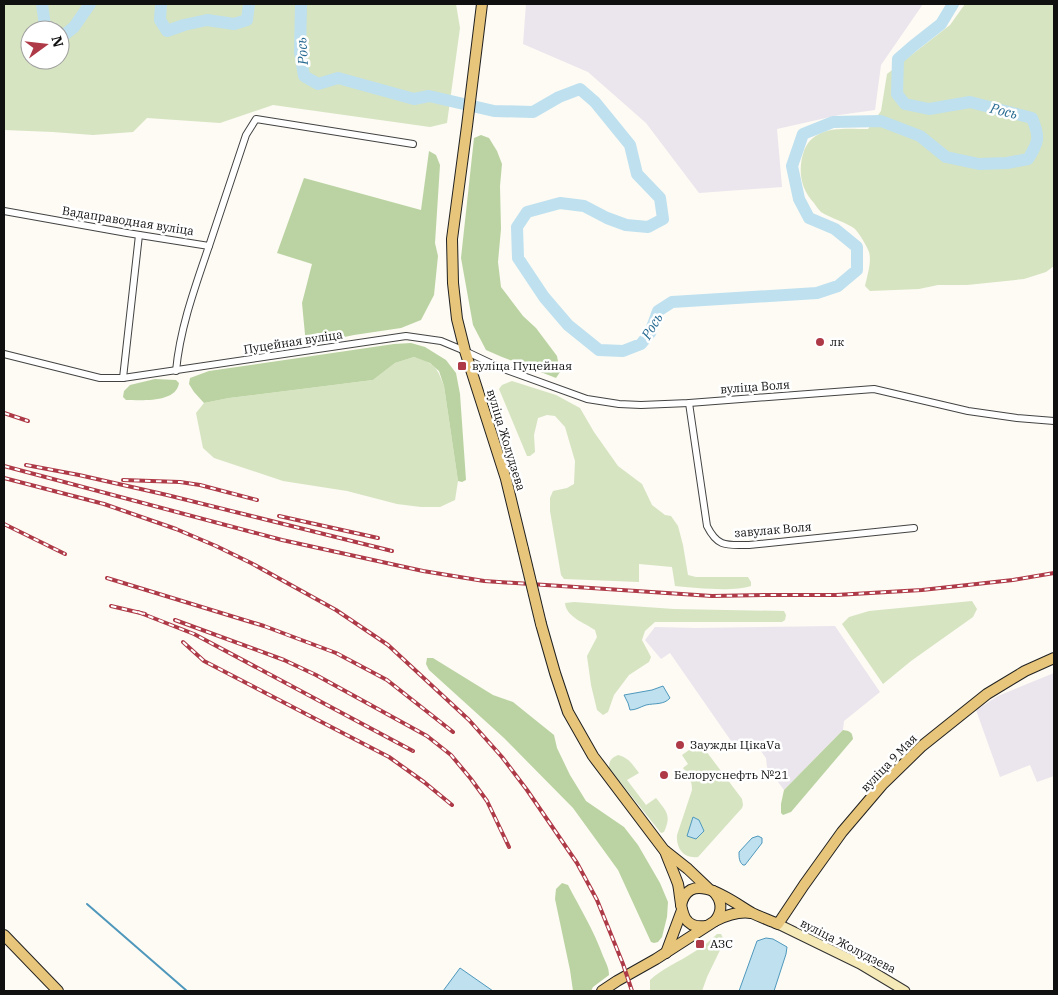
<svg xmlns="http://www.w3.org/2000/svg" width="1058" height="995" font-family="'IBM Plex Serif',serif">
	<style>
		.industrial { fill: #ebe5ed }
		.green { fill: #d6e4c1; fill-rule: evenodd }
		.forest { fill: #bbd3a2 }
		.water { fill: #bee0ef; stroke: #4f98bc }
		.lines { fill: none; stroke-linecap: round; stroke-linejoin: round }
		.stream { stroke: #4f98bc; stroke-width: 2 }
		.river { stroke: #bee0ef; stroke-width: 12 }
		.street-casing { stroke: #434343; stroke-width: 8 }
		.secondary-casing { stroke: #323232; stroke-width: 11 }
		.primary-casing { stroke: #212121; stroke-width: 12 }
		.street { stroke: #fff; stroke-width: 6 }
		.secondary { stroke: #f5eab7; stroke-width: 9 }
		.primary { stroke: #e7c57a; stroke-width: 10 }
		.rail-casing { stroke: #ae3947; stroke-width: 4 }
		.rail { stroke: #fff; stroke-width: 2; stroke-dasharray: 5.5; stroke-linecap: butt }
		.primary-bridge-casing { stroke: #212121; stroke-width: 12; stroke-linecap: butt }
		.primary-bridge { stroke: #e7c57a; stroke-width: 10 }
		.poi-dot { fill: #ae3947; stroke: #fff; stroke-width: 2 }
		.labels { text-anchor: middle; stroke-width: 5; stroke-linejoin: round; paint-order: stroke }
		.street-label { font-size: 12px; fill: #101010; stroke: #fff }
		.poi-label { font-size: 12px; fill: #101010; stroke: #fff; text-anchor: start }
		.water-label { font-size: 14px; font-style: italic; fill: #286b92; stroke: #fff }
	</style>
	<rect width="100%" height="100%" fill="#fdfbf4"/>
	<g class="industrial">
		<path d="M526,4h397l-42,61 -6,45 -36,5 -62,14 5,58 -83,6 -53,-70 -58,-51 -65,-28z"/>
		<path d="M835,626l45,66 -36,29 -1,9 -59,60 -17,-23 -1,-9 -15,-20 -15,10 -66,-95 -9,6 -16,-19 10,-13 41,1z"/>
		<path d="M1054,673v103l-17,6 -7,-17 -30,12 -24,-67 22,-14z"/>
	</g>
	<g class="green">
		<path d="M4,4h452l4,24 -13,95 -17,4 -157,-22 -53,18 -73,-5 -14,14 -40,3 -40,-3 -49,-2zM30,30h30v30h-30z"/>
		<path d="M965,4h89v262l-8,6 -22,7 -57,6h-29l-19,4 -49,2 -5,-5c2,-10 7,-24 4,-34 -2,-6 -10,-19 -14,-23 -7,-6 -25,-11 -34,-17 -3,-3 -5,-6 -7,-9 -13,-14 -16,-31 -11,-49 9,-30 41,-25 65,-25l13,-18 6,-37 63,-49z"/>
		<path d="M414,357c21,7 22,8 30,29l14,95 -3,19 -15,7h-19l-24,-3 -50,-13 -64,-10 -69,-23 -11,-10 -7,-35 8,-10 25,-5 144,-18 22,-17z"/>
		<path d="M512,381l44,14 24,13 14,24 24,34 24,18 10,21 13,10 6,1 7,10 5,19 5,30 8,2h52l3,5v4c-18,6 -56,2 -76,0l-3,-19 -33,-3v18l-75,-3 -3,-4 -11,-64v-13l3,-7 14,-3 7,-4 1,-23 -10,-34 -10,-11 -8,-1 -9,3 -4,17 1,17 -5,4h-3l-28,-67 3,-4z"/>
		<path d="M972,601l5,8 -4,8 -62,44 -28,23 -41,-60 7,-7 20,-6z"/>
		<path d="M574,602l100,7 110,2 2,4 -1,5 -3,2h-127l-10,9 -3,9 9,17 -2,5 -20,13 -15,20 -6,17 -5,3 -6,-5 -6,-25 -4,-29 10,-19 -2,-7c-10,-7 -29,-13 -30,-27z"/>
		<path d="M692,748l5,4 3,-3h4l2,2 36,48 1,6 -1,3 -44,49c-14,2 -22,-8 -21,-22l15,-45c0,-9 -3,-15 -9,-22l5,-4 -6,-9z"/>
		<path d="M618,755c11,3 14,9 21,18l-12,7 19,25 10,-7c10,13 16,17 8,34l-3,1 -52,-65c0,-7 2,-10 9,-13z"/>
		<path d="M717,934h4l2,4 -1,8 -15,31 -5,14h-52v-11c13,-12 29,-18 44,-28 9,-5 16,-11 23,-18z"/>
	</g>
	<g class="forest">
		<path d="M481,135l8,3 8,13 5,13 -2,22 1,43 -3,33 3,25 22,29 13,12 21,28 3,16 -4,6 -54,-21 -16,-7 -13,-25 -12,-67 13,-120z"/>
		<path d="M429,151l7,4 4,10 -5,78 3,13 -4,39 -13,25 -20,8 -47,7 -48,10 -4,-42 10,-39 -35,-11 27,-75 117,32z"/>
		<path d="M411,343l14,4 21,13 10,13 4,21 6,86 -4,2 -4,-1 -14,-95 -5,-15 -9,-8 -16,-6 -19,6 -22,17 -144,18 -25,5 -10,-11 -5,-8 1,-6 19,-7 185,-27z"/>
		<path d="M155,379l21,1 3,3c-3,20 -36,17 -53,17l-3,-3 1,-6 6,-6z"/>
		<path d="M427,658h6l60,37 20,7 41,33 3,13 13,27 16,26 38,26 14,18 22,38 8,19 -1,15 -5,20 -4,5 -4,1 -3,-1 -33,-72 -45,-62 -69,-70 -75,-68 -3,-6z"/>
		<path d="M843,730c7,1 9,2 10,9l-62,73 -8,3 -2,-2v-9l3,-14z"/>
		<path d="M562,883l6,2c12,23 26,46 35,71 3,7 6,12 6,19l-16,12 -2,4h-18l-3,-21 -15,-71 1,-10z"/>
	</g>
	<g class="water">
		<path d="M663,686l7,12c-6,7 -15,5 -24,7 -6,2 -10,5 -16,5l-2,-7 -4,-8 28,-5z"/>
		<path d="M693,817l6,3 5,11 -8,8 -9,-3z"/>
		<path d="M758,836l4,2v5l-17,22h-2c-4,-3 -4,-8 -4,-13l13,-14z"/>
		<path d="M766,938l7,1 14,8 -1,7 -12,37h-35l18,-50z"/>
		<path d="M460,968l33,23h-50z"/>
	</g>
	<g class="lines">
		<path class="stream" d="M87,904l100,87"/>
		<g class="river">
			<path d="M42,4l3,22 7,4"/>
			<path d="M161,4l-1,16 7,11 17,-6 23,-5 27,4 13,-4 2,-16"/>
			<path d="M301,4l-1,48 4,24 14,8 20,-6 76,21 15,-3 65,15 39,1 26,-15 21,-8 15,13 35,43 7,29 23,24 3,21 -15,8 -22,-2 -19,-7 -23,-12 -24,-3 -33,9 -10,15 1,31 26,39 24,28 31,25 24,1 18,-7 9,-11 8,-22 14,-9 145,-9 21,-7 19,-16v-23l-22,-18 -26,-11 -10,-19 -7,-33 11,-32 30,-12 48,-1 39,15 26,21 33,7 28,-1 21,-4c11,-17 12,-22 4,-41l-62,-16 -41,7 -24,-5 -8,-10 1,-35 15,-13 28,-22 12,-20"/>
			<path d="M60,34l3,2 11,-9 16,-23"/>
		</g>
		<defs>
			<g id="street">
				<path d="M4,211l123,22 82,13c-14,41 -29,82 -33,125"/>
				<path d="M209,246l37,-111 10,-16 157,25"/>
				<path d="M4,354l96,24h23l283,-42 35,5 24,10 36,17 86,31 32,5 22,1 48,-2 185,-14 94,22 49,7 37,3"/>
				<path d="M123,378l16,-143"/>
				<path d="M689,403l18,123c11,22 20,19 42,19l165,-17"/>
			</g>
			<path id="secondary" d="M778,924l82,40 45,27"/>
			<g id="primary">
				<path d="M482,4l-15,122 -15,113 1,44 4,36 8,32 41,128 17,70"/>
				<path d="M541,624l14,49 13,39 25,44 71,94 24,19 20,19"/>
				<path d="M665,851c4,11 9,22 13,33 4,18 0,46 28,42"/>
				<path d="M713,891c9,9 10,20 2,30"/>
				<path d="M681,905c9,-38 53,-2 71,8 8,4 17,7 26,11l26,-39 38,-53 40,-47 40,-39 65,-52 38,-23 29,-13"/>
				<path d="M4,935l54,56"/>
				<path d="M666,953l16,-43"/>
				<path d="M602,991l15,-10 39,-22 59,-38c12,-6 23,-10 36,-8"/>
			</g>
		</defs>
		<use href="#street" class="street-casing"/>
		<use href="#secondary" class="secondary-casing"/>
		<use href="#primary" class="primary-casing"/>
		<use href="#street" class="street"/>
		<use href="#secondary" class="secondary"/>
		<use href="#primary" class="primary"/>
		<defs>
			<g id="rail">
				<path d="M4,413l24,8"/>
				<path d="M26,465l53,10 88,20 225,56"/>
				<path d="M4,466l278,74 141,31 61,10 228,15 57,-1h67l86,-5 91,-10 41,-7"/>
				<path d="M4,478l100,26 72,25 40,17 35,17 85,47 52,35 81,75 33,37 25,33 50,73 20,37 26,64 9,27"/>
				<path d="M123,480l57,2 20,3 57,15"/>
				<path d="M279,516l99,22"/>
				<path d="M4,524l61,30"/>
				<path d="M107,578l157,48 72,27 51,27 66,52"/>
				<path d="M111,606l34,8"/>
				<path d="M138,612l56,22 219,117"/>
				<path d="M175,620l109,40 32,15 111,61 24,19 20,24 16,22 22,46"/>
				<path d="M183,642l21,19 185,96 35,25 28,23"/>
			</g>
		</defs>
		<use href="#rail" class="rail-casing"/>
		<use href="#rail" class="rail"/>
		<defs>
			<path id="primary-bridge" d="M523,549l18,75"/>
		</defs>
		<use href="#primary-bridge" class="primary-bridge-casing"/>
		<use href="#primary-bridge" class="primary-bridge"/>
	</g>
	<g class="poi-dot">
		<circle cx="820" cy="342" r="5"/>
		<rect x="457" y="361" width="10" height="10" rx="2.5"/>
		<circle cx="680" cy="745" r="5"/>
		<circle cx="664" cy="775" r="5"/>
		<rect x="695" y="939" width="10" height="10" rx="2.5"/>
	</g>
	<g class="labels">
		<g class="street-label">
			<text transform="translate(128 221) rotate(9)" y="4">Вадаправодная вуліца</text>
			<text transform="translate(293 342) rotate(-9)" y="4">Пуцейная вуліца</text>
			<text transform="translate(755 387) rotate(-4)" y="4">вуліца Воля</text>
			<text transform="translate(506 440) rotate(73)" y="4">вуліца Жолудзева</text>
			<text transform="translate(773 530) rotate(-5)" y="4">завулак Воля</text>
			<text transform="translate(889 763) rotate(-46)" y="4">вуліца 9 Мая</text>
			<text transform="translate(848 946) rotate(27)" y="4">вуліца Жолудзева</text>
		</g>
		<g class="poi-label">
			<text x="830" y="346">лк</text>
			<text x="472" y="370">вуліца Пуцейная</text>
			<text x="690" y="749">Заужды ЦікаVа</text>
			<text x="674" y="779">Белоруснефть №21</text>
			<text x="710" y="948">АЗС</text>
		</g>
		<g class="water-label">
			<text transform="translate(302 51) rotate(-94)" y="5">Рось</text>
			<text transform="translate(1004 111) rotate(14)" y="5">Рось</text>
			<text transform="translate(652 326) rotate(-59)" y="5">Рось</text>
		</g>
	</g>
	<rect width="1058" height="995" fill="none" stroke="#101010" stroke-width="10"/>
	<g transform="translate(45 45) rotate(75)"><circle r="24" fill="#ffffff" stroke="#9f9f9f"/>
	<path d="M0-4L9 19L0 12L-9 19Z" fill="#ae3947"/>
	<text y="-8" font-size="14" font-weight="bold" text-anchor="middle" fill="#101010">N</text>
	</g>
</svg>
